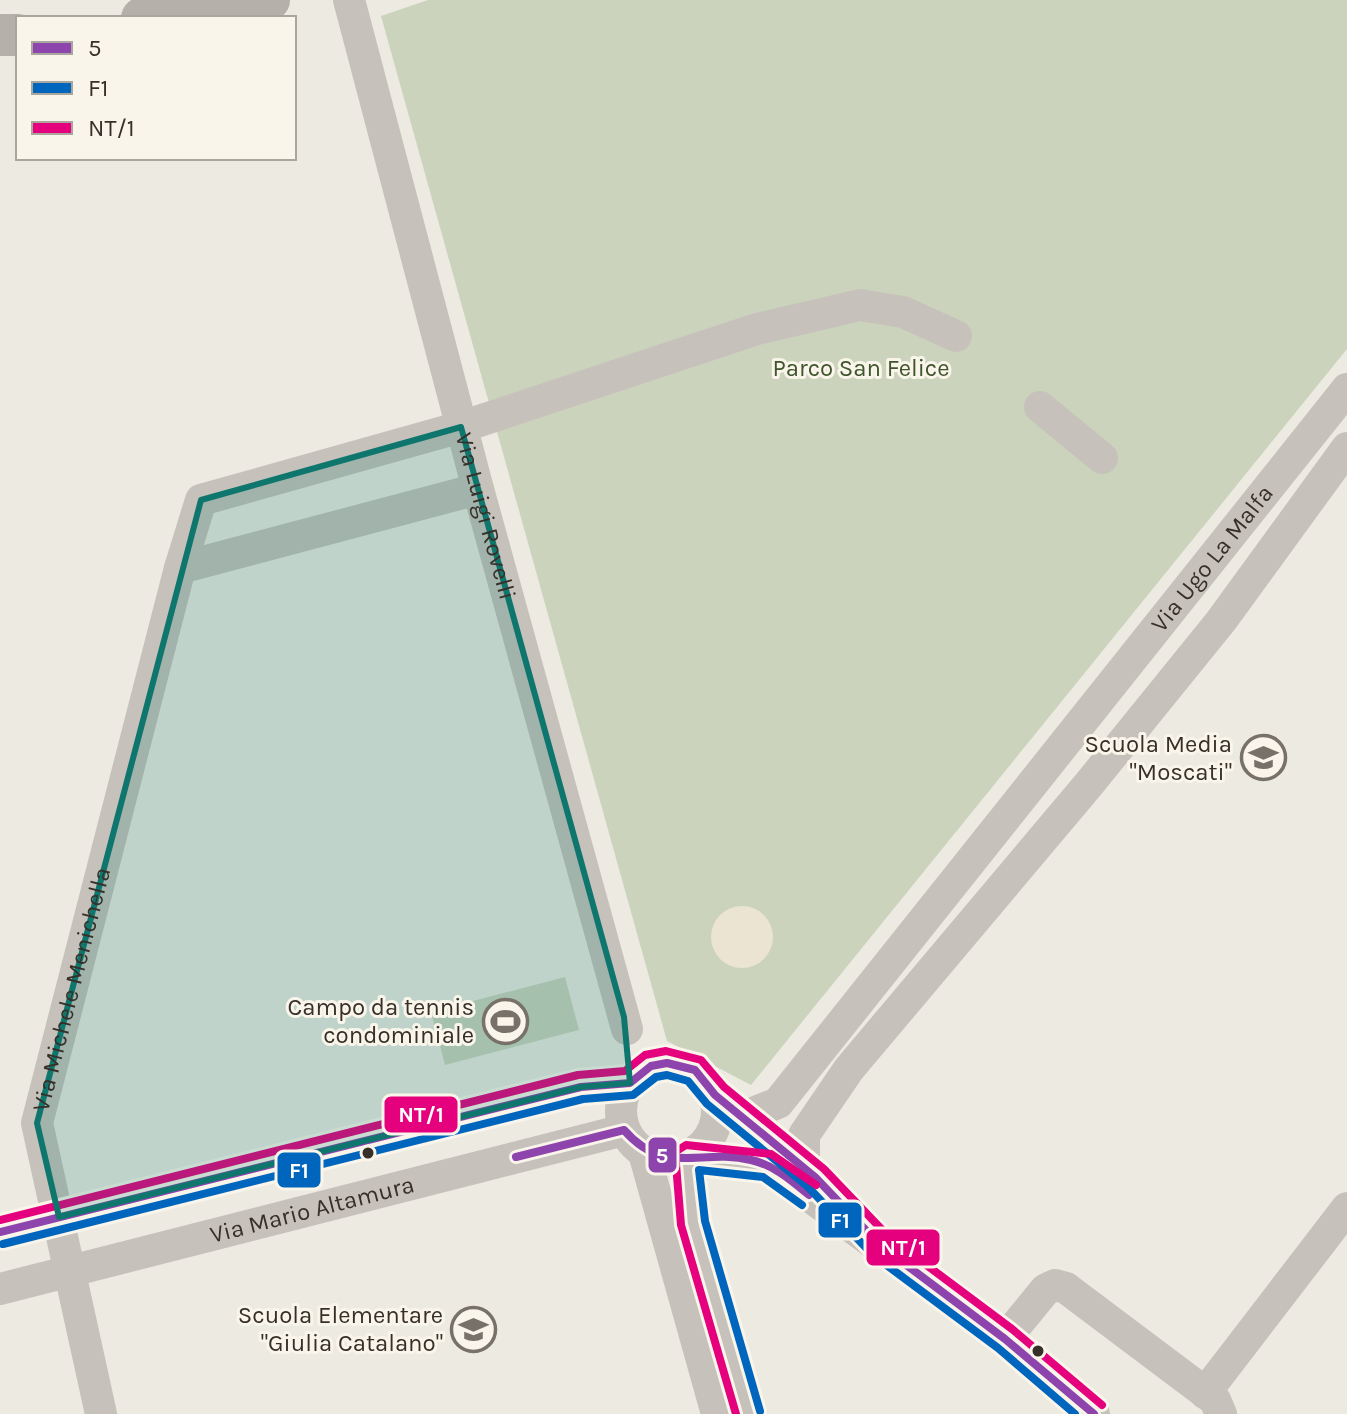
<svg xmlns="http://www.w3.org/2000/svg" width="1347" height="1414" font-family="Karla,sans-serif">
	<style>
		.green { fill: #cbd3bd }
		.plaza { fill: #ebe4d2 }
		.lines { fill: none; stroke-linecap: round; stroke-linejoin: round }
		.minor { stroke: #c6c2bb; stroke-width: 32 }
		.major { stroke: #b5b0aa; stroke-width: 42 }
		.bus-1-casing { stroke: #f9f5ea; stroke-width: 14 }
		.bus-2-casing { stroke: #f9f5ea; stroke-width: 14 }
		.bus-3-casing { stroke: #f9f5ea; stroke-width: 14 }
		.bus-1 { stroke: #8e44ad; stroke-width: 8 }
		.bus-2 { stroke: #0065bd; stroke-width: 8 }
		.bus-3 { stroke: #e5007d; stroke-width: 8 }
		.marked { fill: #0f766e; fill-opacity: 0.2; stroke: #0f766e; stroke-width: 6; stroke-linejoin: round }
		.bus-dot { fill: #373029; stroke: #f9f5ea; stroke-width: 3 }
		.labels { text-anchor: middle; stroke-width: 6; stroke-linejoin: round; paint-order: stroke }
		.park-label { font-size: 24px; fill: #40552d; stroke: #f9f5ea }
		.street-label { font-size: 24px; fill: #373029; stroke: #f9f5ea }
		.poi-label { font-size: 24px; fill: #373029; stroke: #f9f5ea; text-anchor: end }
		.line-badge { stroke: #f9f5ea; stroke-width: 3 }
		.badge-label { font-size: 22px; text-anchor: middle; font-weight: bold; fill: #fff }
	</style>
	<rect width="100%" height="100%" fill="#edeae2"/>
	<g class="green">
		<path d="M428,0h919v349l-596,736 -84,-44 -286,-1025z"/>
		<path d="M565,977l14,53 -134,35 -14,-53z"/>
	</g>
	<circle class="plaza" cx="742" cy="937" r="31"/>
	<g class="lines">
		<g class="minor">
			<path id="s1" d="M349,0l129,489 149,540"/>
			<path d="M1040,407l62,51"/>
			<path d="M180,568l21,-68 260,-73 296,-98 103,-24 43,7 53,24"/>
			<circle cx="669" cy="1111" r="48"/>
			<path d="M730,1107l78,64"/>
			<path id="s2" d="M743,1117l35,-14 569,-714"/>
			<path d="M644,1153l73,261"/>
			<path d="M686,1157l81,8 238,174 89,75"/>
			<path d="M686,1157l7,66 55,191"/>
			<path d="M804,1168v-33l45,-66 240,-285 132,-163 126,-173"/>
			<path d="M0,1232l581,-145 49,-4"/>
			<path id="s3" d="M0,1289l624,-159"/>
			<path d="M1005,1339l41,-50 9,-4 11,3 149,112 6,14"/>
			<path d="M1205,1393l142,-185"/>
			<path id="s4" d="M101,1414l-64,-291 143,-555 298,-79"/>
		</g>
		<g class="major">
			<path d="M142,18l127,-18"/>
			<path d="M0,35h18"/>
		</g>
		<defs>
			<g id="bus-1">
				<path d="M516,1157l108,-27c41,47 76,18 127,30 23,5 40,20 58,35"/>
				<path d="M0,1232l581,-145 49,-4 21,-17 16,-3 28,7 20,25 100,82 66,69 124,93 89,75"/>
			</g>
			<g id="bus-2">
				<path d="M3,1244l580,-145 50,-4 23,-18 11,-2 21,6 19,23 100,82 66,69 125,93 77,66"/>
				<path d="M760,1411l-55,-190 -6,-51 64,7 39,28"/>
			</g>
			<g id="bus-3">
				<path d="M0,1220l578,-145 47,-4 20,-16 21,-4 35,9 23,27 100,82 65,68 123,92 90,76"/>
				<path d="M736,1414l-55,-189 -6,-73 11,-7 85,9 45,31"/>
			</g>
		</defs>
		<use href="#bus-1" class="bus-1-casing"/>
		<use href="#bus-2" class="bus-2-casing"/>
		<use href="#bus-3" class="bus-3-casing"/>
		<use href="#bus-1" class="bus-1"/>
		<use href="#bus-2" class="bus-2"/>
		<use href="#bus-3" class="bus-3"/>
	</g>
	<path class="marked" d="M461,427l163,590 6,66 -49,4 -522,130 -22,-94 164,-623z"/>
	<defs>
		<symbol id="school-ring" viewBox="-11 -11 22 22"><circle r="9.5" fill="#f9f5ea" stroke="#77716a" stroke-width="1.5"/><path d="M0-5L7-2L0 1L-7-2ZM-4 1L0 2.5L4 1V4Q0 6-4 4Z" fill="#77716a"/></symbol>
		<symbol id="stadium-ring" viewBox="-11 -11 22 22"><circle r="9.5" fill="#f9f5ea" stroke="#77716a" stroke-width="1.5"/><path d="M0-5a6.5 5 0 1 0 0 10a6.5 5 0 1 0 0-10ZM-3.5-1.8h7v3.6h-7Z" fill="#77716a"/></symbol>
	</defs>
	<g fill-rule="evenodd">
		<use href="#school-ring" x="1238" y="732" width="51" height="51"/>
		<use href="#stadium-ring" x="480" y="996" width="51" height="51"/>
		<use href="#school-ring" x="448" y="1304" width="51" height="51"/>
	</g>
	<g class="bus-dot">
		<circle cx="368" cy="1153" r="7"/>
		<circle cx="1038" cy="1351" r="7"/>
	</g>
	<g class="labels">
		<g class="park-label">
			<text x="861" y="376">Parco San Felice</text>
		</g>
		<g class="street-label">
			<text dy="8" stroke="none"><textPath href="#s1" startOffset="534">Via Luigi Rovelli</textPath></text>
			<text dy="8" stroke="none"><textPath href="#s2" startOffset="734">Via Ugo La Malfa</textPath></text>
			<text dy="8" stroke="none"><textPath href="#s4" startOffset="436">Via Michele Menichella</textPath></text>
			<text dy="8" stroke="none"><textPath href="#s3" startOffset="322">Via Mario Altamura</textPath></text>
		</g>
		<g class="poi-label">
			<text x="1232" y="752">Scuola Media<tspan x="1232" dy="28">"Moscati"</tspan></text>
			<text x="474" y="1015">Campo da tennis<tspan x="474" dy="28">condominiale</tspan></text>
			<text x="443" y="1323">Scuola Elementare<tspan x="443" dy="28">"Giulia Catalano"</tspan></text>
		</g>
	</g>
	<g class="line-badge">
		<rect x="383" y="1095" width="76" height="39" rx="8" fill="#e5007d"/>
		<rect x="647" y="1136" width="31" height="38" rx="8" fill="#8e44ad"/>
		<rect x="276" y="1151" width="46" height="38" rx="8" fill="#0065bd"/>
		<rect x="817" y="1201" width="46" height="38" rx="8" fill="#0065bd"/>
		<rect x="865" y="1228" width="76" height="39" rx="8" fill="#e5007d"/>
	</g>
	<g class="badge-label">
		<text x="421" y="1122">NT/1</text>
		<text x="662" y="1163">5</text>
		<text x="299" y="1178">F1</text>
		<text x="840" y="1228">F1</text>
		<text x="903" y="1255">NT/1</text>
	</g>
	<rect x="16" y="16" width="280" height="144" fill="#f9f5ea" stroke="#aba69d" stroke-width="2"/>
	<rect x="32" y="42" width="40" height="12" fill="#8e44ad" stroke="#aba69d" stroke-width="2"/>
	<text x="88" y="56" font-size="24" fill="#373029">5</text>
	<rect x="32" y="82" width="40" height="12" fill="#0065bd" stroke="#aba69d" stroke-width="2"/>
	<text x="88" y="96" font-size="24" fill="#373029">F1</text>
	<rect x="32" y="122" width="40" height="12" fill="#e5007d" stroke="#aba69d" stroke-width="2"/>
	<text x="88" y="136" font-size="24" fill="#373029">NT/1</text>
</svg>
